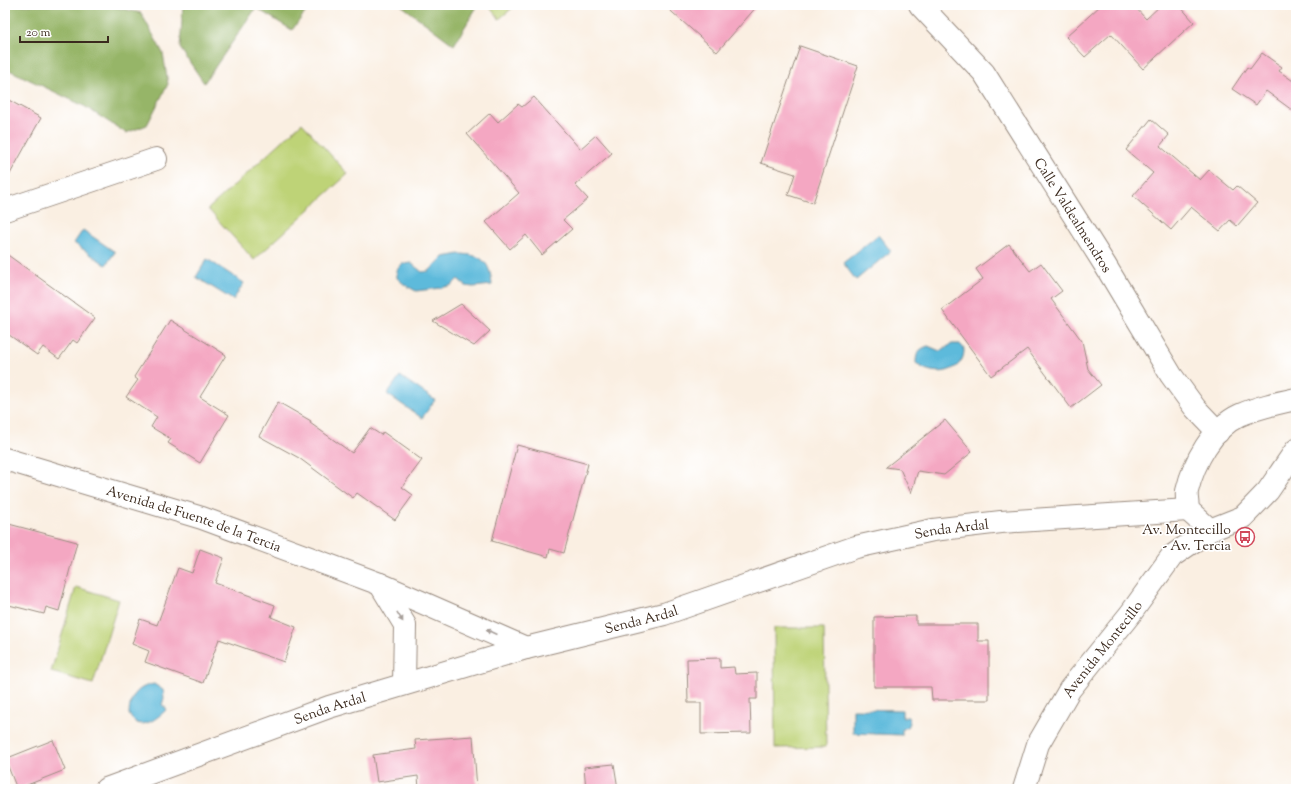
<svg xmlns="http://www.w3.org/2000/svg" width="1301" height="794" font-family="'Sorts Mill Goudy',serif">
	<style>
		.green { fill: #bed377; stroke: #7c7e4a }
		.forest { fill: #96b568; stroke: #687043 }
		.water { fill: #5dbadb; stroke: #4c727c }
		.building { fill: #f4a7c2 }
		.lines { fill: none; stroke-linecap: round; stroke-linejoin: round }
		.minor-casing { stroke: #9a8c80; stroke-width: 24 }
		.major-casing { stroke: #9a8c80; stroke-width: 24 }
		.minor { stroke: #fff; stroke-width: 22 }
		.major { stroke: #fff; stroke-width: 22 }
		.oneway { fill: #a79f9a }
		.labels { text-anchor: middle; stroke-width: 3.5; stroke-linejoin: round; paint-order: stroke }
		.street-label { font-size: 14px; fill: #3b2a1e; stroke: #fff }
		.poi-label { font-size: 14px; fill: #3b2a1e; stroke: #fff; text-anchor: end }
	</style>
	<rect width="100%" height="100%" fill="#fff"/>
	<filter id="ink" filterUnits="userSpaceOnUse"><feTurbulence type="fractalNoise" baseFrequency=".025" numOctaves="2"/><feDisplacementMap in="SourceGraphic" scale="8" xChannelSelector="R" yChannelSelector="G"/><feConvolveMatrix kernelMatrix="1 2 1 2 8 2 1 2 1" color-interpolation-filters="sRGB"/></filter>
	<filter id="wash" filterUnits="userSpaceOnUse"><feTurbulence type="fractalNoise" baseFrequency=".012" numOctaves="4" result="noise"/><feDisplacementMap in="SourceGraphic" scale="16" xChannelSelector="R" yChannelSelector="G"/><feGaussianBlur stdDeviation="0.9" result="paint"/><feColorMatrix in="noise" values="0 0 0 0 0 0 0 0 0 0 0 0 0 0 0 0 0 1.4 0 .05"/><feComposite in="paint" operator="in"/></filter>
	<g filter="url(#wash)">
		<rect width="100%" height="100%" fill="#faefe2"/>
		<g class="green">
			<path d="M488,5h28l-17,14z"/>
			<path d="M302,123l46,51 -94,86 -46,-51z"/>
			<path d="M76,587l43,13 -26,84 -42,-12z"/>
			<path d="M774,628h50l2,119 -51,1z"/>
		</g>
		<g class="forest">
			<path d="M5,5h110v2l26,6 22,40 5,31 -21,41 -21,8 -42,-27 -79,-38z"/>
			<path d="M183,5h128l-19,25 -36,-22 -52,75 -24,-35z"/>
			<path d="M401,5h77l-24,40z"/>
		</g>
		<g class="water">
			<path d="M83,230l32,22 -9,13 -32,-22z"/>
			<path d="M878,235l13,16 -35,29 -13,-17z"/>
			<path d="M460,254c22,1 30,7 32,31l-19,2 -7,-1 -8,-7 -6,6 -11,3 -25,3 -11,-6 -8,-7v-8l5,-6 9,-1 11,9 7,-1 14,-14z"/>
			<path d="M207,259l37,24 -11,17 -37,-23z"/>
			<path d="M952,344h8l4,5c1,25 -33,29 -48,14 0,-10 3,-14 12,-17l12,5z"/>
			<path d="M400,376l35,24 -13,18 -35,-24z"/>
			<path d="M154,684l9,6 1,8 -2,7 5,4c-10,10 -29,25 -38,5 1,-18 8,-27 25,-30z"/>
			<path d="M853,709l49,1v7h6l2,6 -2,4 -6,2v6l-49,-2z"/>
		</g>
		<g id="blocks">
			<g class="building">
				<path d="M664,5h94l-41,47z"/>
				<path d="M1101,5h32l13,14 15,-14h18l15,17 -51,47 -32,-35 -26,23 -19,-20z"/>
				<path d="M800,46l58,20 -45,137 -25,-8 7,-21 -34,-11z"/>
				<path d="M1262,53l20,14 -3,4 17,12v30l-30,-22 -10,14 -24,-16 15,-22 3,2z"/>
				<path d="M534,97l46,52 16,-14 16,18 -37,32 13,14 -25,21 9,9 -30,26 -16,-20 -16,14 -24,-27 33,-29 -52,-59 23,-21 8,9 20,-18 4,3z"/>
				<path d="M5,98l36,20 -36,65z"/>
				<path d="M1151,119l18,16 -9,11 40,34 9,-10 24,20 4,-4 20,17 -20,23 -7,-6 -10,11 -29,-24 -20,23 -38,-34 20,-23 -27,-23z"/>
				<path d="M1009,244l21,27 11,-8 21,28 -11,8 31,42 6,28 13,16 -30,23 -44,-59 -36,27 -49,-66 41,-31 -7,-10z"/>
				<path d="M5,253l90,65 -18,25 -4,-3 -14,19 -16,-12 -6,8 -32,-23z"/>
				<path d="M461,304l29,27 -16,15 -41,-25z"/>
				<path d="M170,320l56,35 -26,42 29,18 -29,48 -32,-20 3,-4 -20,-12 6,-10 -31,-20 12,-17 -4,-3z"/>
				<path d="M278,402l33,19 -1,2 42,30 18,-25 11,7 2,-3 39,28 -20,27 11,8 -18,25 -38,-27 -4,5 -54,-40 -40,-22z"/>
				<path d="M945,420l27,32 -28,23 -26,-4 -7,22 -11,-24 -14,-2z"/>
				<path d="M517,445l71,19 -24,89 -14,-4 -2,8 -56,-16z"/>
				<path d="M5,523l72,19 -18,69 -13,-4 -2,7 -39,-10z"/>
				<path d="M200,549l24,9 -9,25 60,22 -4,12 25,10 -12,35 -65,-23 -16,44 -58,-21 4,-11 -17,-7 8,-25 17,6 21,-57 14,5z"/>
				<path d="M916,616v8h62v17h11v59h-57l-1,-13h-57v-70z"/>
				<path d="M720,658v10l14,-1 1,7 22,-1v26h-7l1,34 -50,1v-31h-13l-1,-44z"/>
				<path d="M473,736l4,53h-58l-1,-13 -41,6 -4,-27 43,-6 -1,-9z"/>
				<path d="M53,740l12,30 -48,19 -12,-30z"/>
				<path d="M614,764l4,25h-32l-2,-22z"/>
			</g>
		</g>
	</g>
	<g filter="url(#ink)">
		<use href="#blocks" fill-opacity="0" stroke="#9a8c80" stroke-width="1"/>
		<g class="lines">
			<defs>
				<g id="minor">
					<path id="s1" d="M920,5l64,68 121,192 66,110 24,33 23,24"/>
					<path d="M5,210l151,-51"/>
					<path d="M1296,399c-19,4 -38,8 -56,16 -28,13 -46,47 -53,76 -1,6 1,13 1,19l22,20 33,-13 25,-26 28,-41"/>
					<path id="s2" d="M5,459l197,59 178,66 146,64"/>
					<path d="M380,584l25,41 -1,59"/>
					<path id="s3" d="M1024,789l14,-45 32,-55 61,-76 41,-57 38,-26"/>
				</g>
				<g id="major">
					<path id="s4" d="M106,789l223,-82 197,-59 138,-34 192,-67 77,-17 68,-8 187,-12"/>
				</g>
			</defs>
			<use href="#minor" class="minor-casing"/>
			<use href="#major" class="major-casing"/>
			<use href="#minor" class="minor"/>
			<use href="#major" class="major"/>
		</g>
		<defs><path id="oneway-solid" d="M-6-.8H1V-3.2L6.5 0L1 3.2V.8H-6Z"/></defs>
		<g class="oneway">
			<use href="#oneway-solid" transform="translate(400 617) rotate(59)"/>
			<use href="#oneway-solid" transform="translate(491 632) rotate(-156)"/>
		</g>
	</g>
	<defs>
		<symbol id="bus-ring" viewBox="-11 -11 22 22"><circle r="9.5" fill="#fff" stroke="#d1495b" stroke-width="1.5"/><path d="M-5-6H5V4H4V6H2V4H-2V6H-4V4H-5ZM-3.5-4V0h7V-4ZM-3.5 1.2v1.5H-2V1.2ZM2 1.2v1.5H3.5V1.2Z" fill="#d1495b"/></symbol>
	</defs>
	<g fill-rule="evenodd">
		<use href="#bus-ring" x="1234" y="526" width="22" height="22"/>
	</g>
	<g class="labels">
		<g class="street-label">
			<text dy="5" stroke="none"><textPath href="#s1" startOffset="261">Calle Valdealmendros</textPath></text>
			<text dy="5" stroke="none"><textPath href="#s2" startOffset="198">Avenida de Fuente de la Tercia</textPath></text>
			<text dy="5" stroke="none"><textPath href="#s4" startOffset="886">Senda Ardal</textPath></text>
			<text dy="5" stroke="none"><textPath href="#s4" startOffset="562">Senda Ardal</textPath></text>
			<text dy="5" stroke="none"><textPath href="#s3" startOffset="162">Avenida Montecillo</textPath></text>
			<text dy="5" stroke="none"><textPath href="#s4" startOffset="238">Senda Ardal</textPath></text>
		</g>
		<g class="poi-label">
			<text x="1231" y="534">Av. Montecillo<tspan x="1231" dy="16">- Av. Tercia</tspan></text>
		</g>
	</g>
	<rect width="1301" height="794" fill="none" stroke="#fff" stroke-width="20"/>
	<path d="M20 36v6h88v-6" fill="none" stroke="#3b2a1e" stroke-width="2"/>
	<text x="26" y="36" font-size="12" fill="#3b2a1e" stroke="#ffffff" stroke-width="3" paint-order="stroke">20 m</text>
</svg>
